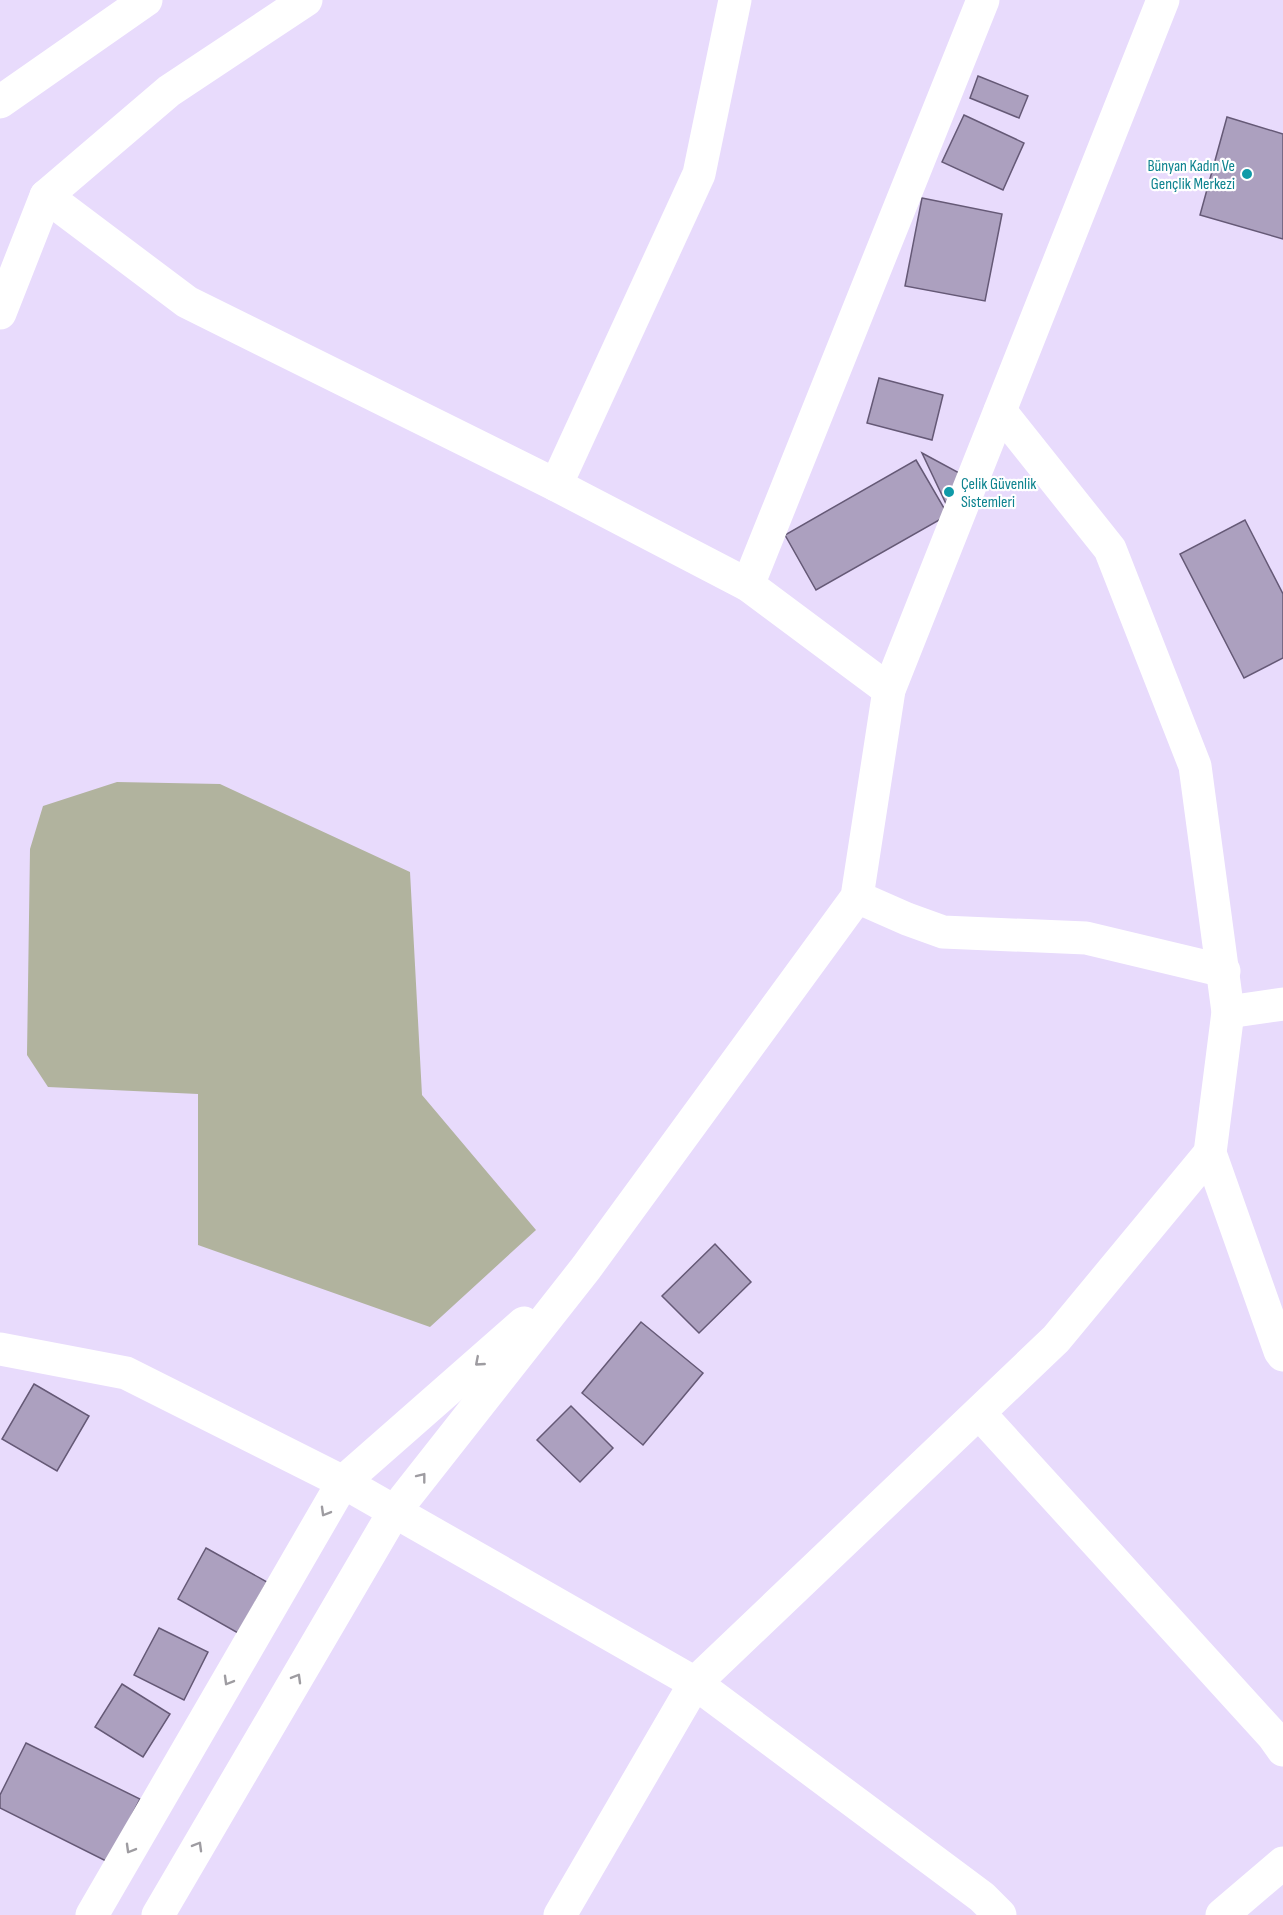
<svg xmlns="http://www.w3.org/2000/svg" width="1283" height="1915" font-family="'Sofia Sans Condensed',sans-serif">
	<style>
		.green { fill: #b1b39e }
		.building { fill: #aca0bf; stroke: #655976; stroke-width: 1.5 }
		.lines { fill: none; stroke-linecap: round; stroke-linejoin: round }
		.minor { stroke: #fff; stroke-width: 33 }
		.oneway { stroke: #9e9ca1 }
		.culture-dot { fill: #0f9aa8; stroke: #fff; stroke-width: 2 }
		.labels { text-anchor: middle; stroke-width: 4.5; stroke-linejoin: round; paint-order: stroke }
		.culture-label { font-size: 16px; fill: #0d838f; stroke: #fff; text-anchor: end }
	</style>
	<rect width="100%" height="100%" fill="#e8dbfc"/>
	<path class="green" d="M117,782l103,2 190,88 12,223 114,135 -106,97 -232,-82v-151l-150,-7 -21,-32 3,-206 13,-43z"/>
	<g class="building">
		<path d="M978,76l50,20 -9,22 -49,-20z"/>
		<path d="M964,115l60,28 -21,47 -61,-28z"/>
		<path d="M1227,117l56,17v105l-83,-24z"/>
		<path d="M922,198l80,16 -17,87 -80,-15z"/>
		<path d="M879,378l64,17 -11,45 -65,-17z"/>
		<path d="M922,453l41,22 -14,35z"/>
		<path d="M916,460l32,55 -132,75 -31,-55z"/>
		<path d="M1245,520l38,74v64l-39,20 -64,-124z"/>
		<path d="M715,1244l36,38 -52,51 -37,-37z"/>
		<path d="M641,1322l62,51 -60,72 -61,-52z"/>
		<path d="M34,1384l55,32 -32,55 -55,-32z"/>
		<path d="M571,1406l42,42 -33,34 -43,-42z"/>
		<path d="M206,1548l61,34 -29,51 -60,-34z"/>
		<path d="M159,1628l49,24 -24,48 -50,-25z"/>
		<path d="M122,1684l48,30 -27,43 -48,-30z"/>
		<path d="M26,1743l114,56 -32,63 -108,-54v-13z"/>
	</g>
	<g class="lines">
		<g class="minor">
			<path d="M0,102l146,-102"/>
			<path d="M46,196l141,106 369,183 192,100 141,105"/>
			<path d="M0,313l46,-117 123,-105 137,-91"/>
			<path d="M1000,411l110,138 85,217 33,246 -18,141 70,198 3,4"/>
			<path d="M556,485l143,-311 36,-174"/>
			<path d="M748,585l235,-585"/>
			<path d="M857,897l50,22 36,13 143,6 138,33"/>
			<path d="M1228,1012l55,-8"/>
			<path d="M0,1349l126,24 217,109 352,201 287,214 18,18"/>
			<path d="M979,1413l294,323 10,14"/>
			<path d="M92,1915l251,-433 181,-159"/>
			<path d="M158,1915l236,-403 192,-244 271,-371 32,-207 274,-690"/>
			<path d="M560,1915l135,-232 361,-344 154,-186"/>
			<path d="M1222,1915l61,-52"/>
		</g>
	</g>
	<defs><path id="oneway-chevron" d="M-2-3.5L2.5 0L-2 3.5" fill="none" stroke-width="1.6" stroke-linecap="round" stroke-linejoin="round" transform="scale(1.5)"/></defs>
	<g class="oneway">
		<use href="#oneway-chevron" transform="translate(479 1362) rotate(139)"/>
		<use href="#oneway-chevron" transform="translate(422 1477) rotate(-52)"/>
		<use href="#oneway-chevron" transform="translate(325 1512) rotate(120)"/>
		<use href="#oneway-chevron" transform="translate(297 1678) rotate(-60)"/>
		<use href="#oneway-chevron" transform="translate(228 1681) rotate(120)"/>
		<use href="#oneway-chevron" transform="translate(198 1846) rotate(-60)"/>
		<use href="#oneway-chevron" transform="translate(130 1849) rotate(120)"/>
	</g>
	<g class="culture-dot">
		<circle cx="1247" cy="174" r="6"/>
		<circle cx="949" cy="492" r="6"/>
	</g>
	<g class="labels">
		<g class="culture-label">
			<text x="1235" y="171">Bünyan Kadın Ve<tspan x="1235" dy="18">Gençlik Merkezi</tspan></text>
			<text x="961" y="489" text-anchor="start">Çelik Güvenlik<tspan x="961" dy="18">Sistemleri</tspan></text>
		</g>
	</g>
</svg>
